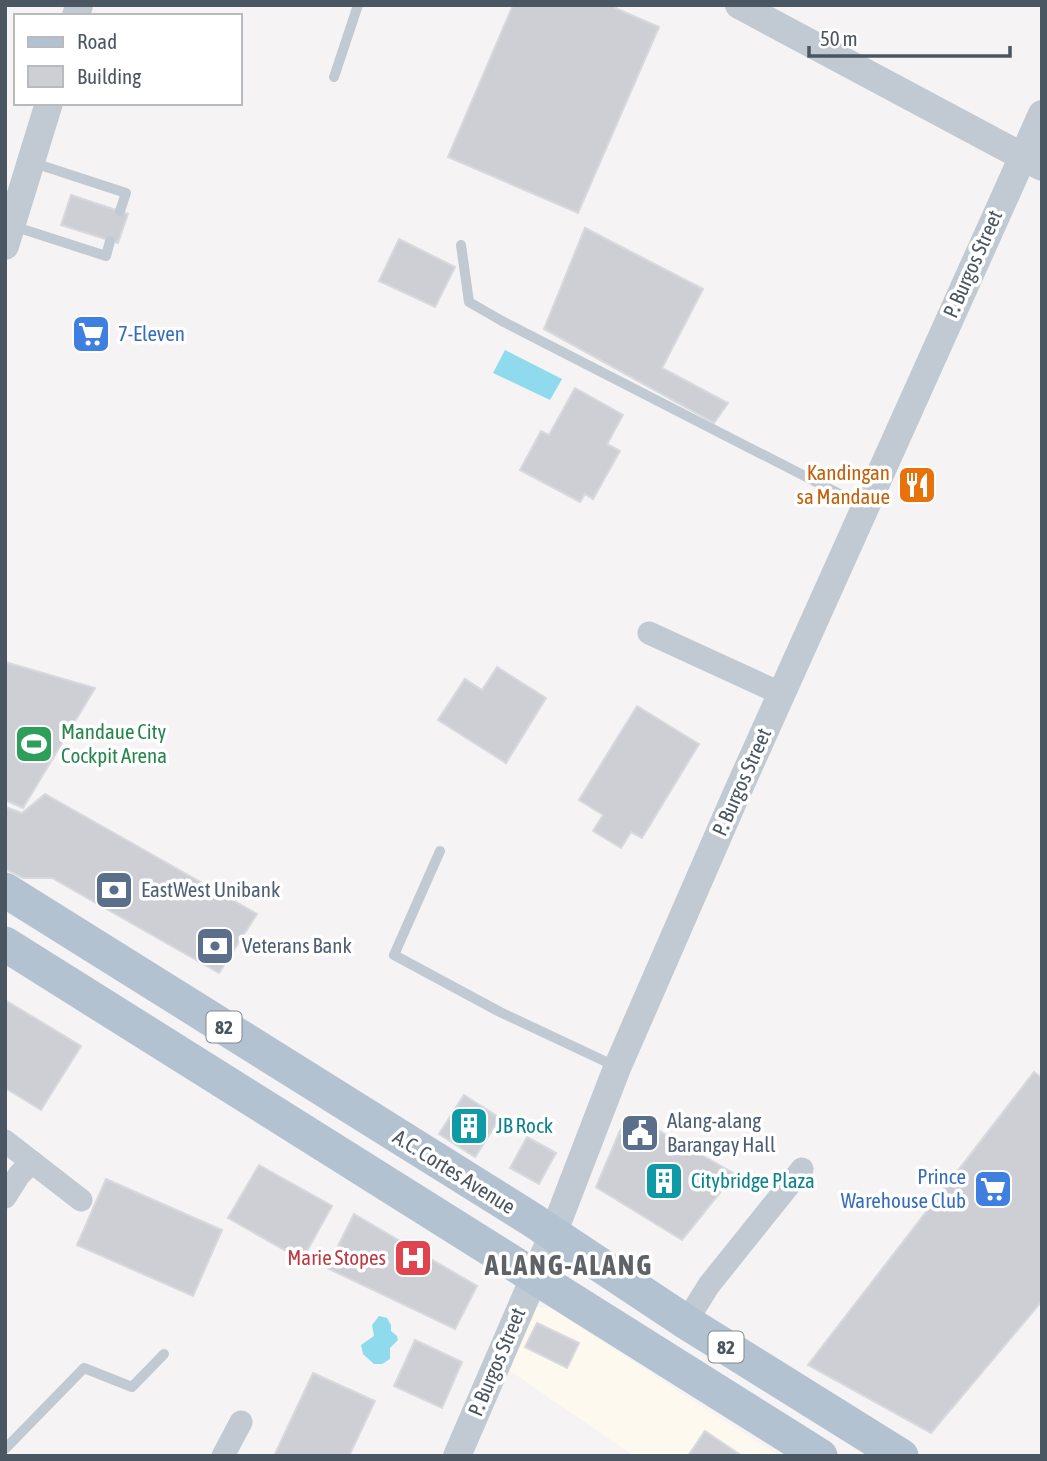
<svg xmlns="http://www.w3.org/2000/svg" width="1047" height="1461" font-family="'Asap Condensed',sans-serif">
	<style>
		.commercial { fill: #fdf9ef }
		.water { fill: #90daee }
		.building { fill: #cdcfd5; stroke: #d7d9de; stroke-width: 2 }
		.lines { fill: none; stroke-linecap: round; stroke-linejoin: round }
		.service { stroke: #c1cad2; stroke-width: 10 }
		.minor { stroke: #c1cad2; stroke-width: 23 }
		.tertiary { stroke: #c1cad2; stroke-width: 28 }
		.primary { stroke: #b3c2d1; stroke-width: 35 }
		.labels { text-anchor: middle; stroke-width: 7; stroke-linejoin: round; paint-order: stroke }
		.shield { fill: #fff; stroke: #808990; stroke-width: 2 }
		.shield-label { font-size: 19px; font-weight: bold; fill: #4a5661 }
		.street-label { font-size: 21px; fill: #4a5661; stroke: #fff }
		.shop-label { font-size: 21px; fill: #366cbe; stroke: #fff; text-anchor: start }
		.food-label { font-size: 21px; fill: #c56008; stroke: #fff; text-anchor: end }
		.leisure-label { font-size: 21px; fill: #27864d; stroke: #fff; text-anchor: start }
		.service-label { font-size: 21px; fill: #4e5e75; stroke: #fff; text-anchor: start }
		.culture-label { font-size: 21px; fill: #0d838f; stroke: #fff; text-anchor: start }
		.health-label { font-size: 21px; fill: #be3a42; stroke: #fff; text-anchor: end }
		.district-label { font-size: 28px; font-weight: bold; letter-spacing: 2px; fill: #5f6368; stroke: #fff }
	</style>
	<rect width="100%" height="100%" fill="#f5f3f3"/>
	<path class="commercial" d="M533,1306l19,3 227,147h-145l-128,-88z"/>
	<g class="water">
		<path d="M505,350l57,29 -12,21 -57,-27z"/>
		<path d="M379,1316l8,2 4,7v6l6,5 1,4 -8,8v11l-8,5h-8l-11,-10 -2,-9 13,-9 -2,-11z"/>
	</g>
	<g class="building">
		<path d="M513,5h104l-2,3 44,19 -81,186 -130,-56z"/>
		<path d="M71,195l57,19 -10,29 -57,-18z"/>
		<path d="M585,228l118,61 -41,79 66,35 -14,20 -170,-94z"/>
		<path d="M399,239l56,28 -20,40 -56,-26z"/>
		<path d="M575,388l48,27 -16,29 13,7 -27,48 -8,-5 -5,8 -60,-32 21,-39 8,4z"/>
		<path d="M5,662l90,26 -72,120 -18,-8z"/>
		<path d="M497,667l49,31 -40,65 -68,-43 27,-41 17,11z"/>
		<path d="M637,706l62,38 -57,94 -11,-6 -10,16 -28,-17 10,-16 -24,-15z"/>
		<path d="M45,794l212,120 -38,59 -167,-95h-29l-18,-9v-62l17,6z"/>
		<path d="M5,1000l76,46 -40,64 -36,-22z"/>
		<path d="M1034,1072l8,6v223l-111,132 -123,-68z"/>
		<path d="M464,1095l36,23 -25,39 -36,-23z"/>
		<path d="M629,1115l32,17 -10,18 -32,-17z"/>
		<path d="M661,1132l74,42 -53,66 -86,-53 23,-54 32,17z"/>
		<path d="M527,1137l29,16 -17,31 -29,-16z"/>
		<path d="M259,1165l73,41 -30,54 -74,-42z"/>
		<path d="M106,1179l116,51 -29,66 -116,-51z"/>
		<path d="M354,1214l123,72 -22,43 -128,-61z"/>
		<path d="M537,1323l42,20 -12,25 -42,-21z"/>
		<path d="M415,1340l47,22 -20,46 -48,-22z"/>
		<path d="M313,1373l62,28 -26,55h-75z"/>
		<path d="M705,1431l37,25h-54z"/>
	</g>
	<g class="lines">
		<g class="service">
			<path d="M334,77l24,-72"/>
			<path d="M31,162l95,31 -6,18"/>
			<path d="M13,226l93,30 4,-15"/>
			<path d="M461,245l8,57 33,19 361,185"/>
			<path d="M440,851l-46,104 106,57 115,54"/>
			<path d="M5,1449l79,-81 48,19 32,-33"/>
		</g>
		<g class="minor">
			<path d="M649,633l133,61"/>
			<path d="M5,1141l76,59"/>
			<path d="M5,1197l14,-22 13,-13"/>
			<path d="M686,1322l23,-37 93,-116"/>
			<path d="M223,1456l18,-34"/>
		</g>
		<g class="tertiary">
			<path d="M739,5l303,162"/>
			<path d="M76,16l3,-11"/>
			<path d="M5,246l44,-143"/>
			<path d="M457,1456l96,-222 64,-166 119,-273 306,-681"/>
		</g>
		<g class="primary">
			<path d="M5,890l526,329 155,103 215,134"/>
			<path d="M5,944l815,512"/>
		</g>
	</g>
	<defs>
		<symbol id="supermarket-square" viewBox="-11 -11 22 22"><rect x="-9" y="-9" width="18" height="18" rx="4" fill="#3f7fe0" stroke="#fff"/><path d="M-6-5.5h2.5l.6 2H6L4.5 2H-2.5L-4.4-4H-6ZM-1.5 3.2a1.3 1.3 0 1 0 .1 0ZM3 3.2a1.3 1.3 0 1 0 .1 0Z" fill="#fff"/></symbol>
		<symbol id="restaurant-square" viewBox="-11 -11 22 22"><rect x="-9" y="-9" width="18" height="18" rx="4" fill="#e8710a" stroke="#fff"/><path d="M-5-6h1v4h1v-4h1v4h1v-4h1v5L-1.5 .5V6h-2V.5L-5-1ZM5-6V6H3V1.5H1.5Q1.5-4 5-6Z" fill="#fff"/></symbol>
		<symbol id="stadium-square" viewBox="-11 -11 22 22"><rect x="-9" y="-9" width="18" height="18" rx="4" fill="#2e9e5b" stroke="#fff"/><path d="M0-5a6.5 5 0 1 0 0 10a6.5 5 0 1 0 0-10ZM-3.5-1.8h7v3.6h-7Z" fill="#fff"/></symbol>
		<symbol id="bank-square" viewBox="-11 -11 22 22"><rect x="-9" y="-9" width="18" height="18" rx="4" fill="#5c6f8a" stroke="#fff"/><path d="M-6-4H6V4H-6ZM0-2.3a2.3 2.3 0 1 0 0 4.6a2.3 2.3 0 1 0 0-4.6Z" fill="#fff"/></symbol>
		<symbol id="building-square" viewBox="-11 -11 22 22"><rect x="-9" y="-9" width="18" height="18" rx="4" fill="#0f9aa8" stroke="#fff"/><path d="M-4-6H4V6H1V3H-1V6H-4ZM-2.5-4.3h1.7v1.8h-1.7ZM.8-4.3h1.7v1.8H.8ZM-2.5-1h1.7V.8h-1.7ZM.8-1h1.7V.8H.8Z" fill="#fff"/></symbol>
		<symbol id="civic-square" viewBox="-11 -11 22 22"><rect x="-9" y="-9" width="18" height="18" rx="4" fill="#5c6f8a" stroke="#fff"/><path d="M-.6-6.5H3V-4.5H.6V-3L4-1V1h2V6H-6V1h2V-1L-.6-3ZM-1.2 2.5V6h2.4V2.5Z" fill="#fff"/></symbol>
		<symbol id="hospital-square" viewBox="-11 -11 22 22"><rect x="-9" y="-9" width="18" height="18" rx="4" fill="#e0444e" stroke="#fff"/><path d="M-5-5h3v3.5h4V-5h3V5h-3V1.5h-4V5h-3Z" fill="#fff"/></symbol>
	</defs>
	<g fill-rule="evenodd">
		<use href="#supermarket-square" x="69" y="312" width="44" height="44"/>
		<use href="#restaurant-square" x="895" y="463" width="44" height="44"/>
		<use href="#stadium-square" x="12" y="722" width="44" height="44"/>
		<use href="#bank-square" x="92" y="868" width="44" height="44"/>
		<use href="#bank-square" x="193" y="924" width="44" height="44"/>
		<use href="#building-square" x="447" y="1104" width="44" height="44"/>
		<use href="#civic-square" x="618" y="1111" width="44" height="44"/>
		<use href="#building-square" x="642" y="1159" width="44" height="44"/>
		<use href="#supermarket-square" x="971" y="1167" width="44" height="44"/>
		<use href="#hospital-square" x="391" y="1236" width="44" height="44"/>
	</g>
	<g class="labels">
		<g class="shield">
			<rect x="206.5" y="1011.5" width="35" height="31" rx="5"/>
			<rect x="708.5" y="1331.5" width="35" height="31" rx="5"/>
		</g>
		<g class="shield-label">
			<text x="224" y="1034">82</text>
			<text x="726" y="1354">82</text>
		</g>
		<g class="street-label">
			<text transform="translate(973 264) rotate(-66)" y="7">P. Burgos Street</text>
			<text transform="translate(742 782) rotate(-66)" y="7">P. Burgos Street</text>
			<text transform="translate(454 1172) rotate(32)" y="7">A.C. Cortes Avenue</text>
			<text transform="translate(497 1362) rotate(-67)" y="7">P. Burgos Street</text>
		</g>
		<g class="shop-label">
			<text x="118" y="341">7-Eleven</text>
			<text x="966" y="1184" text-anchor="end">Prince<tspan x="966" dy="24">Warehouse Club</tspan></text>
		</g>
		<g class="food-label">
			<text x="890" y="480">Kandingan<tspan x="890" dy="24">sa Mandaue</tspan></text>
		</g>
		<g class="leisure-label">
			<text x="61" y="739">Mandaue City<tspan x="61" dy="24">Cockpit Arena</tspan></text>
		</g>
		<g class="service-label">
			<text x="141" y="897">EastWest Unibank</text>
			<text x="242" y="953">Veterans Bank</text>
			<text x="667" y="1128">Alang-alang<tspan x="667" dy="24">Barangay Hall</tspan></text>
		</g>
		<g class="culture-label">
			<text x="496" y="1133">JB Rock</text>
			<text x="691" y="1188">Citybridge Plaza</text>
		</g>
		<g class="health-label">
			<text x="386" y="1265">Marie Stopes</text>
		</g>
		<g class="district-label">
			<text x="569" y="1275">ALANG-ALANG</text>
		</g>
	</g>
	<rect width="1047" height="1461" fill="none" stroke="#4a5661" stroke-width="14"/>
	<rect x="14" y="14" width="228" height="91" fill="#ffffff" stroke="#b7bbc0" stroke-width="2"/>
	<rect x="28" y="37" width="35" height="10" fill="#b3c2d1" stroke="#b7bbc0" stroke-width="2"/>
	<text x="77" y="49" font-size="21" fill="#4a5661">Road</text>
	<rect x="28" y="66" width="35" height="21" fill="#cdcfd5" stroke="#b7bbc0" stroke-width="2"/>
	<text x="77" y="84" font-size="21" fill="#4a5661">Building</text>
	<path d="M809 46v10h201v-10" fill="none" stroke="#4a5661" stroke-width="3.5"/>
	<text x="820" y="46" font-size="21" fill="#4a5661" stroke="#ffffff" stroke-width="5" paint-order="stroke">50 m</text>
</svg>
